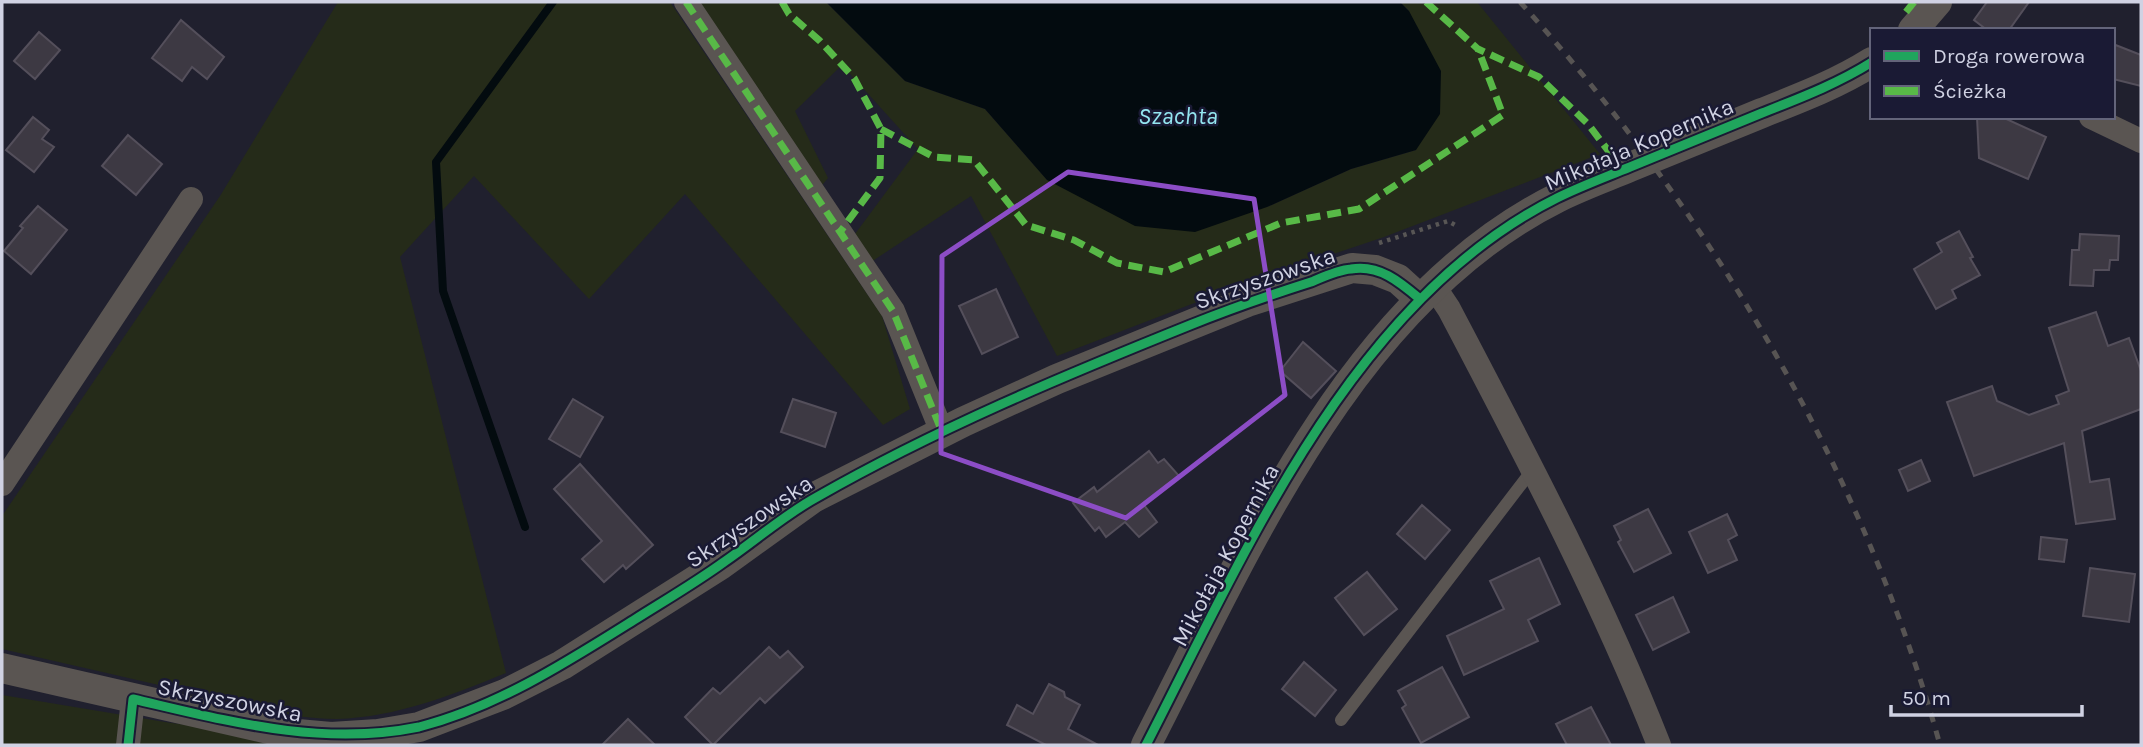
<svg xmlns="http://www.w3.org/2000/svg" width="2143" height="747" font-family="Karla,sans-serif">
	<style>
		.green { fill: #252b19 }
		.water { fill: #030b0f }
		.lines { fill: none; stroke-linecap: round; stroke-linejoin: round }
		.stream { stroke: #030b0f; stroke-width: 8 }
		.building { fill: #3d3943; stroke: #544f5b; stroke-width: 2 }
		.path { stroke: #585655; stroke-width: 4.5; stroke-dasharray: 3.5 5; stroke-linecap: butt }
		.service { stroke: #5a5552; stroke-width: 12 }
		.minor { stroke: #5a5552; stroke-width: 24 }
		.tertiary { stroke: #5a5552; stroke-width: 30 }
		.rail { stroke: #575453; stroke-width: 5; stroke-dasharray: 9 9; stroke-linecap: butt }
		.quiet { stroke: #58b947; stroke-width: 7; stroke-dasharray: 14 7; stroke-linecap: butt }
		.cycleway-casing { stroke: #1a1a34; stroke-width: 13 }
		.cycleway { stroke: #20a55d; stroke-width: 9 }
		.marked { fill: none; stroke: #8c4dc6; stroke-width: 5; stroke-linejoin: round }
		.labels { text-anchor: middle; stroke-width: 5; stroke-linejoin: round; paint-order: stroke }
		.street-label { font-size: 23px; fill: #d0d2e3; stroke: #1a1a34 }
		.water-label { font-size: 24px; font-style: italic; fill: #94e6f0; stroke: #1a1a34 }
	</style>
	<rect width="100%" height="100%" fill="#20202e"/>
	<g class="green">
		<path d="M338,2h332l212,314 28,93 -27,16 -198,-231 -96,105 -115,-123 -74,81 106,416c-54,22 -109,44 -169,46 -14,0 -29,-2 -43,-3l-292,-67v-133l218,-320z"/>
		<path d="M696,2h130l79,79 80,28 62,71 220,27 84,-38 65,-19 -7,-139 -9,-9h77l123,152 -216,83 -143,48 -184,71 -86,-160 -100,66 -19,-24 66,-89 -76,-84 -47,46 33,67 -9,11z"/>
		<path d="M2,695l169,28 185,22h-354z"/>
	</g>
	<path class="water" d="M826,2h574l9,9 32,60 -1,43 -24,36 -65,19 -84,38 -72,25 -60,-6 -88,-46 -62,-71 -80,-28z"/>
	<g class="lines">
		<path class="stream" d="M525,527l-82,-236 -7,-129 117,-160"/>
	</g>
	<g class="building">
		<path d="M1987,2h42l-20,28h-22l-13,-10z"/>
		<path d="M181,20l43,37 -17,22 -15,-12 -10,14 -30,-23z"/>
		<path d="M39,32l21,18 -25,29 -21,-18z"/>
		<path d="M2113,44l28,11v31l-28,-7z"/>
		<path d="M33,117l16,13 -7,9 12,8 -20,25 -28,-22z"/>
		<path d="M1977,117h25l44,20 -18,42 -49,-21z"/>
		<path d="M128,135l34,29 -26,31 -34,-29z"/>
		<path d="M38,206l29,24 -36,44 -27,-23 19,-23 -3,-2z"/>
		<path d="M1959,231l14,26 -3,1 10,17 -28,15 4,8 -20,11 -22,-40 28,-17 -5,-9z"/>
		<path d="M2080,234l39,2 -1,24h-8l-1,10h-15l-1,16 -23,-1 2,-35h7z"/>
		<path d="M996,289l22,48 -36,17 -23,-48z"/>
		<path d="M2096,312l12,34 21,-8 12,33v38l-59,22 8,51 19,-3 6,40 -39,5 -12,-81 -90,33 -27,-74 45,-16 5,15 32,14 30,-11 -3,-8 13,-5 -20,-63z"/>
		<path d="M1303,342l33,29 -25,27 -31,-27z"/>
		<path d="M573,399l30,18 -23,40 -31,-18z"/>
		<path d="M793,399l43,14 -11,34 -44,-15z"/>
		<path d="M1149,451l9,12 6,-4 16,18 -36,28 13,17 -18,15 -14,-15 -19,15 -7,-10 -4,4 -22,-28 21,-16 3,5z"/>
		<path d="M1921,460l9,21 -22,10 -9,-21z"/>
		<path d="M580,464l73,81 -27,24 -3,-4 -19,17 -22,-23 20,-18 -48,-52z"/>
		<path d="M1422,505l28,25 -25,29 -28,-25z"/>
		<path d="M1648,509l23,44 -37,19 -16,-30 3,-2 -7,-14z"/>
		<path d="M1727,514l10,21 -9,5 9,20 -29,13 -19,-41z"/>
		<path d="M2041,537l26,3 -3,22 -25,-3z"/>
		<path d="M1539,558l21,46 -32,16 10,21 -74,34 -17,-39 57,-27 -14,-28z"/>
		<path d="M2090,568l45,6 -6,48 -46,-6z"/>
		<path d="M1367,572l30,37 -33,26 -29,-37z"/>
		<path d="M1673,597l16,35 -36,18 -17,-35z"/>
		<path d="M769,647l11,11 8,-7 15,16 -38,36 -5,-5 -47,47 -28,-28 28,-29 7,6z"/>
		<path d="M1304,662l32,28 -21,26 -33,-27z"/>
		<path d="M1442,667l27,50 -48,26 -19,-35 4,-3 -8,-14z"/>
		<path d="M1049,684l15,8 1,5 15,8 -12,24 30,16h-52l-39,-20 10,-20 16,9z"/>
		<path d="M1591,707l20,38h-44l-11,-21z"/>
		<path d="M628,719l27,26h-53z"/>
	</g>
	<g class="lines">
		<path class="path" d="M1379,243l69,-22 9,5"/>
		<path class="service" d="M1341,720l192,-251"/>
		<g class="minor">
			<path d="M686,2l207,309 49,121"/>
			<path d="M2091,117l50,24"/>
			<path d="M1433,285l16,24c75,143 151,286 210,436"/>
			<path d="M2,484l189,-285"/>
			<path d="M128,745l5,-46"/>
		</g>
		<g class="tertiary">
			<path d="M1913,30l24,-28"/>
			<path d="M2,668l284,65 45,4 47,-3 41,-7 86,-33 57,-29 158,-100 93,-67 150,-76 94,-43 190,-77 105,-34 23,2 23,9 22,20"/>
			<path d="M1146,745c100,-194 206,-445 411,-547 24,-12 49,-21 73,-31 44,-18 88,-36 132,-54 38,-15 75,-29 110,-51"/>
		</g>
		<path class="rail" d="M1520,2c190,210 344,469 420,743"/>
		<g class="quiet">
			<path d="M686,2l207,309 49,121"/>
			<path d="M782,2l7,12 31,27 34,37 27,51 -1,49 -40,54"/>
			<path d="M1426,2l52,47 61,28 49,47 25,33"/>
			<path d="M1906,12l8,-10"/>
			<path d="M881,129l53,28 40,3 52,65 48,15 43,23 47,9 117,-49 78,-14 144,-94 -25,-66"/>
		</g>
		<defs>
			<g id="cycleway">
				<path d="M128,745l5,-46c95,22 188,48 286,28 78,-20 148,-65 215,-107 30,-19 61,-37 90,-58 31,-21 60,-47 93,-65 119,-68 246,-121 373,-172 40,-16 80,-30 121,-43 12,-5 27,-12 40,-13 28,-5 49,13 69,30"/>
				<path d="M1146,745c100,-194 206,-445 411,-547 24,-12 49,-21 73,-31 44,-18 88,-36 132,-54 38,-15 75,-29 110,-51"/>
			</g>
		</defs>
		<use href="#cycleway" class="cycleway-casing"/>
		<use href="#cycleway" class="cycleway"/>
	</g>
	<path class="marked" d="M1068,172l186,27 31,196 -159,123 -185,-65 1,-197z"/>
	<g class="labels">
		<g class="street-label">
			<text transform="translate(1639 144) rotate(-23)" y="8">Mikołaja Kopernika</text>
			<text transform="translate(1265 278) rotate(-19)" y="8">Skrzyszowska</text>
			<text transform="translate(749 521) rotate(-34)" y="8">Skrzyszowska</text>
			<text transform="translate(1225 555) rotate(-62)" y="8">Mikołaja Kopernika</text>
			<text transform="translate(230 700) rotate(11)" y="8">Skrzyszowska</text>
		</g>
		<g class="water-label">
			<text x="1178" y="124">Szachta</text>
		</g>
	</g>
	<rect width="2143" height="747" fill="none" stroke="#d0d2e3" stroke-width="7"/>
	<rect x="1870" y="28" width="245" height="91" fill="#1a1a34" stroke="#63647a" stroke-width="2"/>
	<rect x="1884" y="51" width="35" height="10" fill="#20a55d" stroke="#63647a" stroke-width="2"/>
	<text x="1933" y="63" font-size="21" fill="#d0d2e3">Droga rowerowa</text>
	<rect x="1884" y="86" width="35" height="10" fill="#58b947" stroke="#63647a" stroke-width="2"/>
	<text x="1933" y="98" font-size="21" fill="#d0d2e3">Ścieżka</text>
	<path d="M1891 705v10h191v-10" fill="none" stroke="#d0d2e3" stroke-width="3.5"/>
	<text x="1902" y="705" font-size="21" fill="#d0d2e3" stroke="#1a1a34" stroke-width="5" paint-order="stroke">50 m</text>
</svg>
